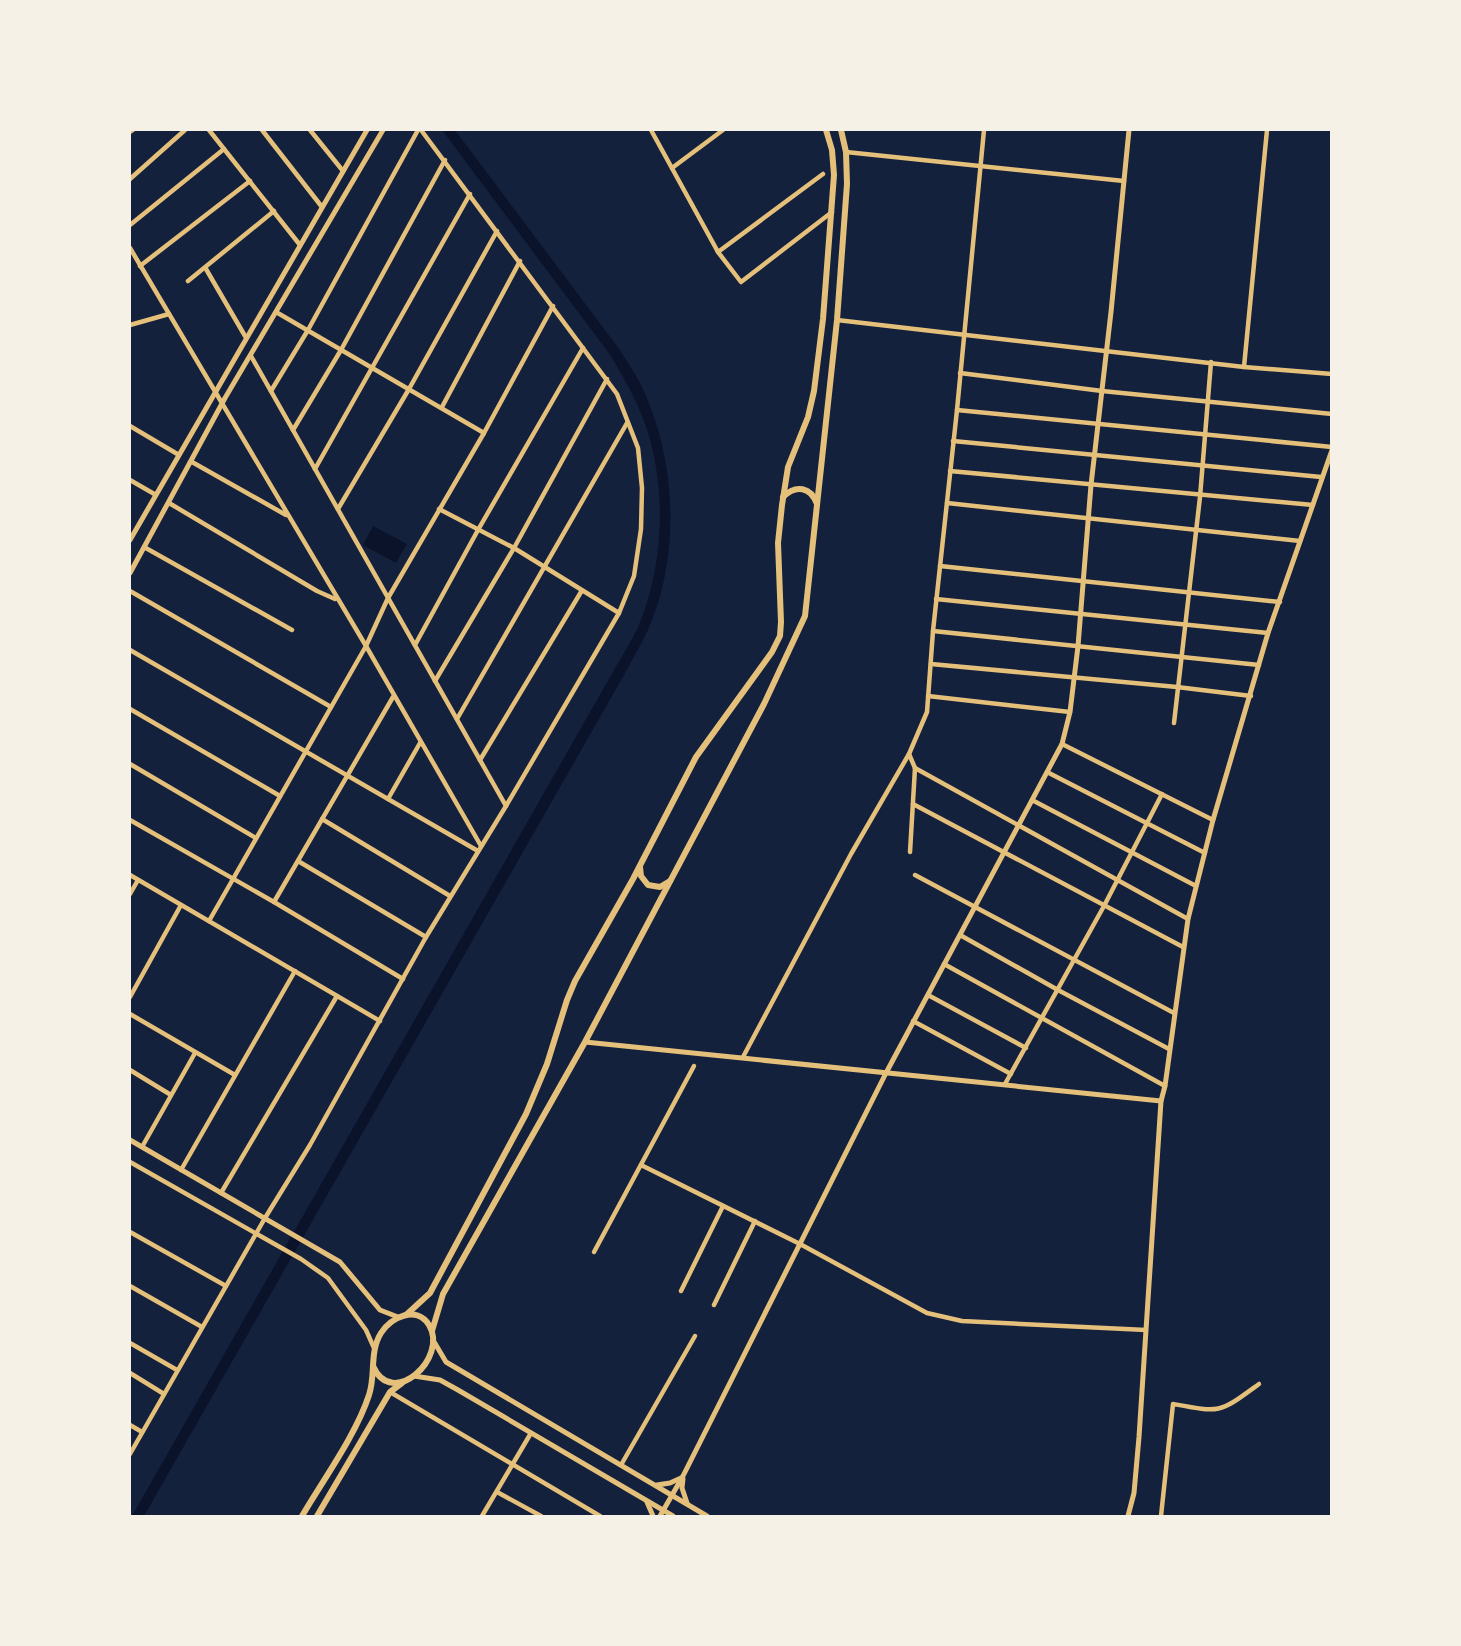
<svg xmlns="http://www.w3.org/2000/svg" width="1461" height="1646" font-family="Montserrat,sans-serif">
	<style>
		.water { fill: #0b132b }
		.lines { fill: none; stroke-linecap: round; stroke-linejoin: round }
		.minor { stroke: #e5c07b; stroke-width: 4.5 }
		.tertiary { stroke: #e5c07b; stroke-width: 5 }
		.secondary { stroke: #e5c07b; stroke-width: 6 }
	</style>
	<rect width="100%" height="100%" fill="#14213d"/>
	<g class="water">
		<path d="M442,130h13l165,220c7,12 16,24 22,37 35,74 39,170 5,245 -7,15 -16,29 -23,43l-480,841h-12l482,-846c8,-14 17,-28 24,-43 24,-56 28,-125 13,-184 -8,-31 -24,-60 -40,-87z"/>
		<path d="M373,526l34,18 -11,19 -33,-18z"/>
	</g>
	<g class="lines">
		<g class="minor">
			<path d="M209,130l91,115"/>
			<path d="M262,130l60,77"/>
			<path d="M310,130l33,41"/>
			<path d="M651,130l67,122 23,30 91,-70"/>
			<path d="M130,132l3,-2"/>
			<path d="M846,152l278,29"/>
			<path d="M672,168l51,-38"/>
			<path d="M130,179l55,-49"/>
			<path d="M130,225l94,-76"/>
			<path d="M130,248l236,398 115,200"/>
			<path d="M718,252l105,-78"/>
			<path d="M140,266l110,-85"/>
			<path d="M206,269l39,67"/>
			<path d="M188,281l86,-70"/>
			<path d="M276,312l208,121"/>
			<path d="M837,320l407,47 88,7"/>
			<path d="M130,325l39,-11"/>
			<path d="M251,356l255,450"/>
			<path d="M1244,367l23,-237"/>
			<path d="M960,373l142,18 230,23"/>
			<path d="M271,391l37,-61 110,-200"/>
			<path d="M442,407l78,-146"/>
			<path d="M957,410l375,37"/>
			<path d="M130,426l49,29"/>
			<path d="M293,430l48,-80 104,-190"/>
			<path d="M953,441l368,36"/>
			<path d="M192,462l94,53"/>
			<path d="M315,469l155,-275"/>
			<path d="M950,471l363,34"/>
			<path d="M130,480l26,15"/>
			<path d="M169,503l148,88 18,8"/>
			<path d="M947,503l353,38"/>
			<path d="M338,509l71,-120 88,-158"/>
			<path d="M439,509l75,39 105,65"/>
			<path d="M144,547l148,83"/>
			<path d="M940,566l340,36"/>
			<path d="M130,591l201,116"/>
			<path d="M936,599l332,34"/>
			<path d="M933,631l326,34"/>
			<path d="M415,645l63,-115 105,-182"/>
			<path d="M130,650l348,201"/>
			<path d="M931,664l246,23 74,9"/>
			<path d="M435,681l79,-133 93,-169"/>
			<path d="M928,696l142,16"/>
			<path d="M130,709l150,87"/>
			<path d="M457,719l170,-296"/>
			<path d="M1174,723l26,-226 11,-135"/>
			<path d="M1062,744l151,76"/>
			<path d="M909,754l6,14 -5,84"/>
			<path d="M480,760l101,-168"/>
			<path d="M130,764l126,74"/>
			<path d="M915,768l273,151"/>
			<path d="M1047,772l158,81"/>
			<path d="M388,799l32,-56"/>
			<path d="M1032,800l164,86"/>
			<path d="M913,804l270,143"/>
			<path d="M322,819l128,77"/>
			<path d="M130,820l144,82 129,77"/>
			<path d="M298,861l128,76"/>
			<path d="M130,875l250,146"/>
			<path d="M915,875l259,138"/>
			<path d="M130,894l8,-14"/>
			<path d="M274,902l119,-205"/>
			<path d="M209,921l157,-275 22,-48 96,-165 69,-127"/>
			<path d="M960,935l98,55 111,59"/>
			<path d="M944,964l221,122"/>
			<path d="M928,995l98,53"/>
			<path d="M130,997l51,-92"/>
			<path d="M130,1014l105,61"/>
			<path d="M913,1021l98,53"/>
			<path d="M743,1057l108,-203 58,-100 18,-42 6,-81 24,-221 27,-280"/>
			<path d="M130,1070l41,25"/>
			<path d="M1005,1084l99,-178 58,-112"/>
			<path d="M142,1147l53,-94"/>
			<path d="M130,1162l171,97 27,19 38,52 8,18"/>
			<path d="M641,1165l159,79 127,69 35,8 184,9"/>
			<path d="M181,1170l114,-199"/>
			<path d="M221,1193l116,-197"/>
			<path d="M130,1232l96,54"/>
			<path d="M594,1252l100,-186"/>
			<path d="M130,1286l72,41"/>
			<path d="M681,1291l42,-85"/>
			<path d="M714,1305l41,-84"/>
			<path d="M130,1343l47,27"/>
			<path d="M130,1373l34,21"/>
			<path d="M390,1392l210,124"/>
			<path d="M130,1425l12,7"/>
			<path d="M130,1454l135,-236 45,-73 116,-208 80,-131 113,-193 15,-37 7,-47 1,-41 -4,-40 -21,-54 -196,-264"/>
			<path d="M621,1465l74,-129"/>
			<path d="M497,1492l44,24"/>
			<path d="M482,1516l49,-83"/>
			<path d="M1161,1516l12,-112c49,9 46,9 86,-20"/>
		</g>
		<g class="tertiary">
			<path d="M130,540l237,-410"/>
			<path d="M130,573l95,-175 158,-268"/>
			<path d="M585,1042l576,59"/>
			<path d="M130,1140l210,122 40,48 18,7"/>
			<path d="M433,1340l13,22 261,154"/>
			<path d="M414,1376l26,4 18,10 215,126"/>
			<path d="M683,1479l-1,9 5,15"/>
			<path d="M657,1485l13,-2 11,-5"/>
			<path d="M647,1502l6,14"/>
			<path d="M660,1516l23,-40 203,-403 176,-329 8,-32 8,-66 13,-161 20,-173 18,-182"/>
			<path d="M1128,1516l6,-23 5,-56 22,-336 4,-15 23,-167 25,-99 55,-187 64,-183"/>
		</g>
		<g class="secondary">
			<path d="M783,497c13,-13 28,-10 34,7"/>
			<path d="M640,867l1,9 7,9 12,2 10,-6"/>
			<path d="M406,1315l24,-22 96,-179 21,-50 20,-64 8,-19 58,-102 63,-122 76,-105 8,-16 1,-14 -3,-79 4,-38 6,-38 20,-50 6,-26 9,-72 11,-144 -2,-25 -6,-20"/>
			<path d="M432,1331l11,-37 142,-252 179,-338 41,-88 32,-296 10,-136 -1,-32 -5,-22"/>
			<path d="M302,1516c21,-36 54,-81 67,-121 7,-20 0,-43 12,-62 10,-16 36,-28 48,-8 20,33 -37,85 -56,41"/>
			<path d="M317,1516l73,-124 12,-9"/>
		</g>
	</g>
	<rect width="1461" height="1646" fill="none" stroke="#f6f1e7" stroke-width="262"/>
</svg>
